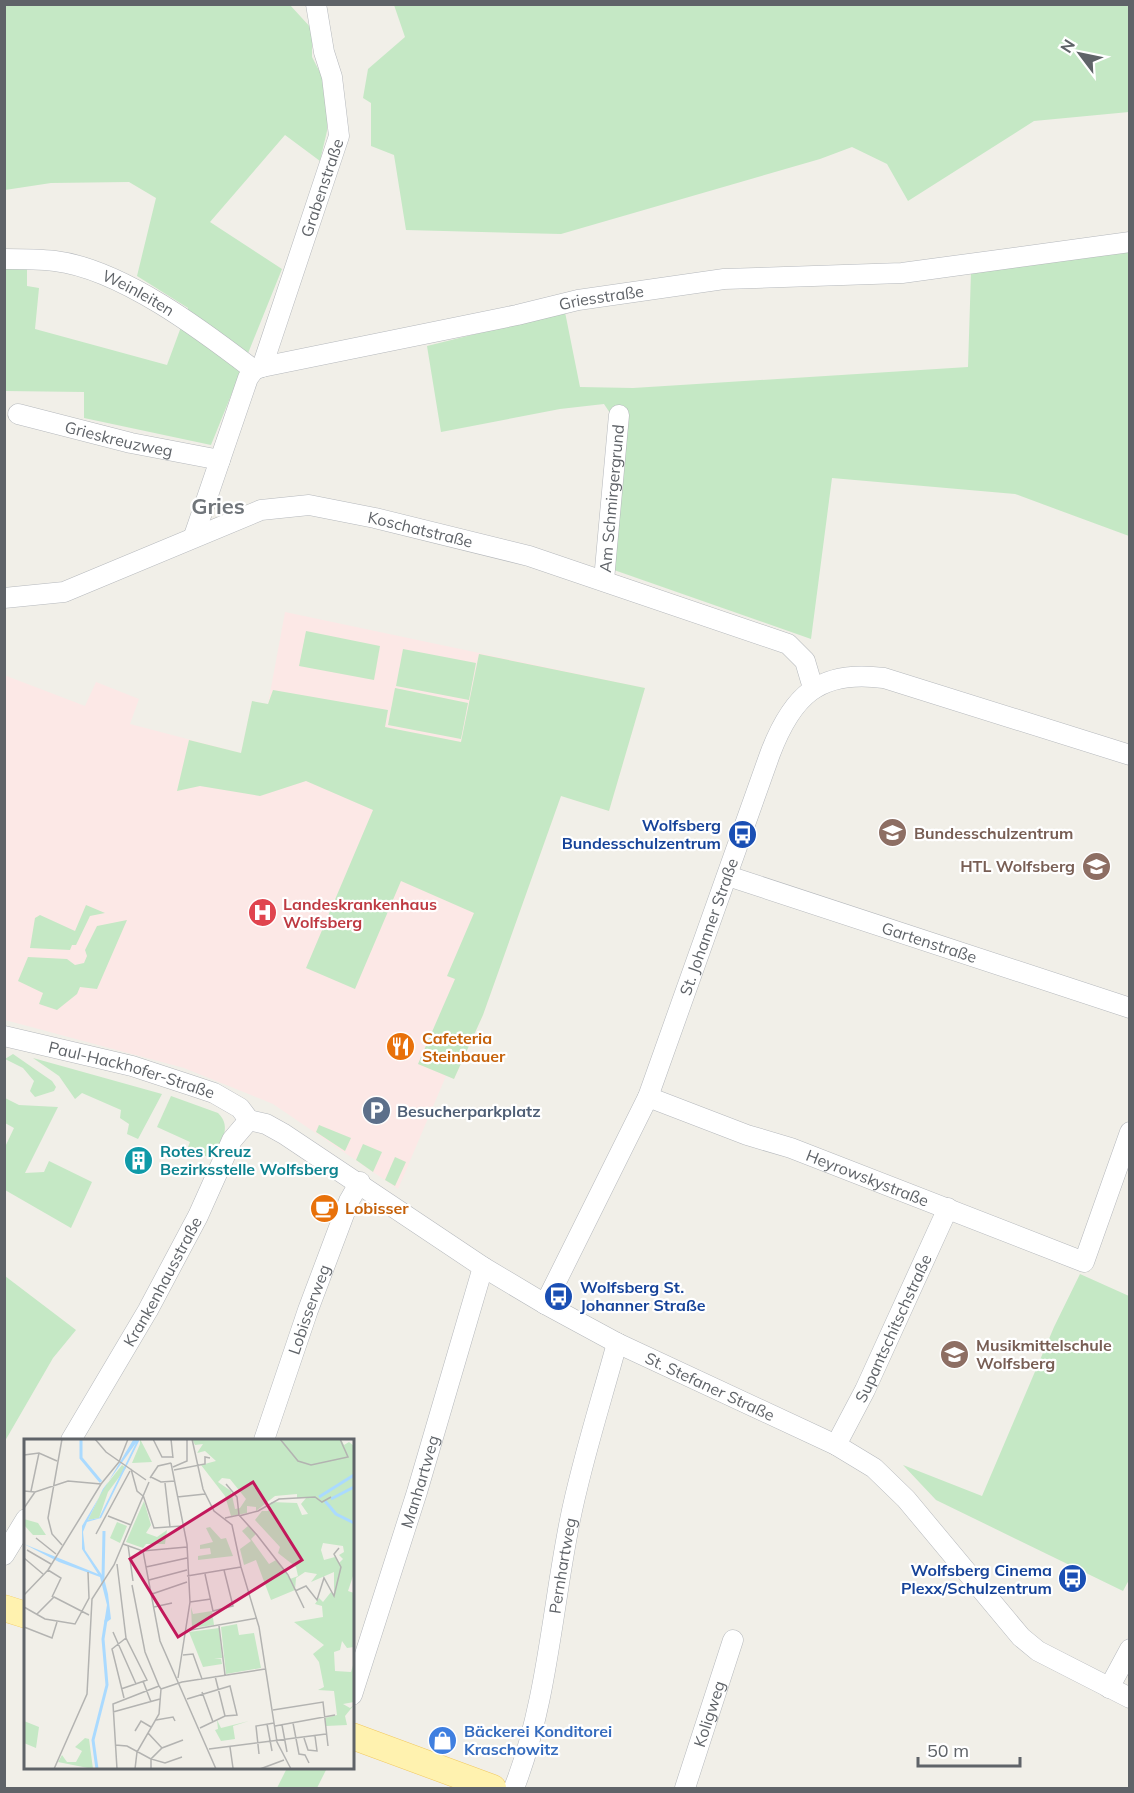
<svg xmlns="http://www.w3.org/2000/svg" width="1134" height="1793" font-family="Mulish,sans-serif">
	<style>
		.medical { fill: #fce8e6 }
		.green { fill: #c5e8c5 }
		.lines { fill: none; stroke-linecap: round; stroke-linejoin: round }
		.minor-casing { stroke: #b5b8bc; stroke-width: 21 }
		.major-casing { stroke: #f2c960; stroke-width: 27 }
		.minor { stroke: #fff; stroke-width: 20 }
		.major { stroke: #fff2af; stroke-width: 26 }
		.labels { text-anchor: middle; stroke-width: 4.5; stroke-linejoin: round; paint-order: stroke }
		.street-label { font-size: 16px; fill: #5f6368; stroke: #fff }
		.transit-label { font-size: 16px; font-weight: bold; fill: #164399; stroke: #fff; text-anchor: end }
		.education-label { font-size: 16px; font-weight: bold; fill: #785e54; stroke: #fff; text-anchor: start }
		.health-label { font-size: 16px; font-weight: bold; fill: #be3a42; stroke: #fff; text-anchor: start }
		.food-label { font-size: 16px; font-weight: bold; fill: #c56008; stroke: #fff; text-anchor: start }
		.service-label { font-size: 16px; font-weight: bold; fill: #4e5e75; stroke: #fff; text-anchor: start }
		.culture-label { font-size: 16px; font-weight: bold; fill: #0d838f; stroke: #fff; text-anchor: start }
		.shop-label { font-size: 16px; font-weight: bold; fill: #366cbe; stroke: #fff; text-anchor: start }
		.district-label { font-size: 22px; font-weight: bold; fill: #70757a; stroke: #fff }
		.inset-river { fill: none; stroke: #aadaff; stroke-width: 3 }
		.inset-road { fill: none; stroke: #b3b3b1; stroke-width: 1.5 }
		.view { fill: #c2185b; fill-opacity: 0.15; stroke: #c2185b; stroke-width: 3 }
		.inset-edge { fill: none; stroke: #5f6368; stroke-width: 3 }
	</style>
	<rect width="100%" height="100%" fill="#f1efe8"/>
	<path class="medical" d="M285,612l360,76 -36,123 -48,-15 -78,219 -29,64 -8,-3 -48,113 -125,-85 -89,-36 -179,-48 -1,-345 81,31 11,-24 43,17 -9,25 111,29 11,-52 16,3z"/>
	<g class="green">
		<path d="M4,5h286l22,24v28l15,29v45l-7,30 -35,-26 -75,87 72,47 -71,176 -127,-27v-26l-79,-1v-123l22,-1v19l12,2 -4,41 132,36 21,-57 -51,-32 19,-78 -27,-16 -78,1 -46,7z"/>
		<path d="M394,5h735v107l-95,9 -126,80 -21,-37 -35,-17 -32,12 -259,75 -155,-4 -12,-75 -23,-9v-43l-8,-5 5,-29 37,-32z"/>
		<path d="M1129,252v284l-114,-42 -183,-16 -21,161 -197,-69 -4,-157 -6,-9 -44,5 -119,23 -14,-86 138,-34 15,75 53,1 335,-21 3,-95z"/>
		<path d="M306,631l74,15 -6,34 -75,-14z"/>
		<path d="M403,649l73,14 -7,37 -73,-14z"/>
		<path d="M479,654l166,34 -36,123 -48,-15 -78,219 -29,64 -36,-15 37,-85 -8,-3 27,-63 -73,-32 -46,108 -49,-21 67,-158 -67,-29 -46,15 -60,-10 -23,5 12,-51 52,13 11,-52 16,3 5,-14 115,20 -3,17 76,15z"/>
		<path d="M395,688l73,15 -7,36 -73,-14z"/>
		<path d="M86,905l19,8 -15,3 -14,29h-4l-2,5 -40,-2 5,-30 5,-3 35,16z"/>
		<path d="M127,920l-30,69 -17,-2 -3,7 -20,16 -18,-6 4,-11 -25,-12 10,-24 39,2 8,6 9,-2 3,-7 -2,-6 12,-24z"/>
		<path d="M13,1054l39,27 4,6 -2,4 -19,6 -5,-6 4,-10 -11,-13 -18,-9z"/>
		<path d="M33,1058l129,36 -24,45 -11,-5 2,-10 -9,-6 1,-8 -39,-17 -7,6 -16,-23z"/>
		<path d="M171,1096l47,17c15,14 2,31 -5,47l-25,-13 2,-5 -33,-15z"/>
		<path d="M5,1098l14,7 39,2 -33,66 19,-1 5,-11 43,21 -21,46 -66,-38v-43l9,-19 -9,-5z"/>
		<path d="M319,1125l32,13 -6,13 -29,-19z"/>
		<path d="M363,1144l19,8 -9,20 -17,-12z"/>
		<path d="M395,1157l11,5 -11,24 -10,-6z"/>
		<path d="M1080,1274l49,22 1,282 -7,13 -187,-91 -33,-35 79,31 72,-169z"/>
		<path d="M5,1276l71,54 -23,28 -48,83z"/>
		<path d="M287,1768h40l-10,20h-40z"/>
	</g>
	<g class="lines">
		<defs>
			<g id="minor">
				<path id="s1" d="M4,259c17,0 34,0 51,2 66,8 147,69 199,109"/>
				<path id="s2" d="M262,367l77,-231 -7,-59 -8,-25 -8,-48"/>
				<path id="s3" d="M18,414l113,29 89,17"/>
				<path id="s4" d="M194,536l54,-158 6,-8 8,-3 255,-52 61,-15 146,-21 178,-6 228,-31"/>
				<path id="s5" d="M604,580l15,-165"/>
				<path id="s6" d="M4,598l60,-6 197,-82 48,-5 66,13 154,38 259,88 17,17 8,27"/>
				<path id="s7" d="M728,876l402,132"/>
				<path id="s8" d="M4,1036l128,30 58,19 24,8 26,15 9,12"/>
				<path id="s9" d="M648,1097l99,38 44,13 293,114 46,-130"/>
				<path id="s10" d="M249,1120l17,4 18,10 199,133 62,37 72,39 219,102 38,23 32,31 115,138 17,14 92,47"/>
				<path id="s11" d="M545,1304l103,-207 122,-343c22,-58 49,-85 114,-76l246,77"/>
				<path id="s12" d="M71,1440l77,-130 50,-94 34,-76 17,-20"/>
				<path id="s13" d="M264,1440l44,-130 41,-109 11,-19"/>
				<path id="s14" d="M836,1445l29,-55 83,-182"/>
				<path d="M4,1555l22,-36"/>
				<path d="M1109,1688l21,-39"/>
				<path id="s15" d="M352,1695l65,-203 66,-225"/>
				<path id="s16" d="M514,1788c33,-84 38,-179 56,-268 12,-60 31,-118 47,-177"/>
				<path id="s17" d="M685,1788l48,-148"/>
			</g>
			<g id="major">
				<path d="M4,1608l22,7"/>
				<path d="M352,1736l141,52"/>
			</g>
		</defs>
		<use href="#minor" class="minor-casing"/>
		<use href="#major" class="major-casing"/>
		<use href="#minor" class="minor"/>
		<use href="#major" class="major"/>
	</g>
	<defs>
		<symbol id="university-disc" viewBox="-11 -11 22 22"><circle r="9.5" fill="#8d6e63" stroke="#fff"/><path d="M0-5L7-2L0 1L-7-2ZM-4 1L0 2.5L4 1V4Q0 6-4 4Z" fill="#fff"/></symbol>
		<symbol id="bus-disc" viewBox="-11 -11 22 22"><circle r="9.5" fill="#1a4fb4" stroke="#fff"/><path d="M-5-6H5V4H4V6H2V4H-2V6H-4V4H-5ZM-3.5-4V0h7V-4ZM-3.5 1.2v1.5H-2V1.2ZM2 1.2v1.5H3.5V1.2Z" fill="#fff"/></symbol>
		<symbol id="school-disc" viewBox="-11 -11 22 22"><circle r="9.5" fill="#8d6e63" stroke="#fff"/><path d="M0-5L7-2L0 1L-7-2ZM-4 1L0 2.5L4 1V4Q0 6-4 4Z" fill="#fff"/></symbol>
		<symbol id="hospital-disc" viewBox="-11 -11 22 22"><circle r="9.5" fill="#e0444e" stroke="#fff"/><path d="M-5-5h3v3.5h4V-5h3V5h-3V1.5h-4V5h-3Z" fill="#fff"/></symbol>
		<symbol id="restaurant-disc" viewBox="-11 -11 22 22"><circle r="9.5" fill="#e8710a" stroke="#fff"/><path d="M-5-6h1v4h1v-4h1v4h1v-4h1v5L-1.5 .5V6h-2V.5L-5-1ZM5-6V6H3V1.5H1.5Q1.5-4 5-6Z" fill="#fff"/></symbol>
		<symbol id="parking-disc" viewBox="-11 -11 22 22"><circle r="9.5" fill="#5c6f8a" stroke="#fff"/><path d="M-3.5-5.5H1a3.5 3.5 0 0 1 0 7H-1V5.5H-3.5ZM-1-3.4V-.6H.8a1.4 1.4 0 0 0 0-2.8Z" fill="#fff"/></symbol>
		<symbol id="building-disc" viewBox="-11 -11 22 22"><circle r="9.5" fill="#0f9aa8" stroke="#fff"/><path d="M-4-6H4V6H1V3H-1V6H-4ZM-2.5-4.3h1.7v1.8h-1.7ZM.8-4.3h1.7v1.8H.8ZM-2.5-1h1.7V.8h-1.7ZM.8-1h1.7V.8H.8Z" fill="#fff"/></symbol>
		<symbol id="cafe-disc" viewBox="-11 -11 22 22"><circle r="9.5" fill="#e8710a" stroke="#fff"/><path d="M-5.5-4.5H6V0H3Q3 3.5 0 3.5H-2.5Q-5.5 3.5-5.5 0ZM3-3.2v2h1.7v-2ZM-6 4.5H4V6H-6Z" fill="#fff"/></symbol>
		<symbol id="shop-disc" viewBox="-11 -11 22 22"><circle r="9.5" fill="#3f7fe0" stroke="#fff"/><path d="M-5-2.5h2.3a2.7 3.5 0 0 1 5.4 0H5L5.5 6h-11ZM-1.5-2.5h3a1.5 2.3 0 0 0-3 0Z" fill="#fff"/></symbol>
	</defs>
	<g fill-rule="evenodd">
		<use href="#university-disc" x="876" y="816" width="33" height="33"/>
		<use href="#bus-disc" x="726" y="818" width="33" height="33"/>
		<use href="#school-disc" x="1080" y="850" width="33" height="33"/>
		<use href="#hospital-disc" x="246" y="896" width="33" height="33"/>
		<use href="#restaurant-disc" x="384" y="1030" width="33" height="33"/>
		<use href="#parking-disc" x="360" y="1094" width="33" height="33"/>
		<use href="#building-disc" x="122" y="1144" width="33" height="33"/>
		<use href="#cafe-disc" x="308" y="1192" width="33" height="33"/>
		<use href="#bus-disc" x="542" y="1280" width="33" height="33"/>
		<use href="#school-disc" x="938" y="1338" width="33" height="33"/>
		<use href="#bus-disc" x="1056" y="1562" width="33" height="33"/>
		<use href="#shop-disc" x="426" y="1724" width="33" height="33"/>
	</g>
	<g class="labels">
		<g class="street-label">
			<text dy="6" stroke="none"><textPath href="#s2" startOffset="189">Grabenstraße</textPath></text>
			<text dy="6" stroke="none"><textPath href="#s1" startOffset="141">Weinleiten</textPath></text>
			<text dy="6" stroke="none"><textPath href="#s4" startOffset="532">Griesstraße</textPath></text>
			<text dy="6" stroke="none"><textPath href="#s3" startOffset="104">Grieskreuzweg</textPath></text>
			<text dy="6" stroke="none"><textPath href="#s5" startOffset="82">Am Schmirgergrund</textPath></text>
			<text dy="6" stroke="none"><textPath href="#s6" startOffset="436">Koschatstraße</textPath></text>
			<text dy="6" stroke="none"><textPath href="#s11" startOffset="412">St. Johanner Straße</textPath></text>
			<text dy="6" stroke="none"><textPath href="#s7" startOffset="212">Gartenstraße</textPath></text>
			<text dy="6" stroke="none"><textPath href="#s8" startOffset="132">Paul-Hackhofer-Straße</textPath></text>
			<text dy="6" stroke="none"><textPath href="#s9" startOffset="234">Heyrowskystraße</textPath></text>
			<text dy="6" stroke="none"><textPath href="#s12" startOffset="183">Krankenhausstraße</textPath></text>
			<text dy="6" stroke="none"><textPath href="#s13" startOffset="138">Lobisserweg</textPath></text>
			<text dy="6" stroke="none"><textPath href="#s14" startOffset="130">Supantschitschstraße</textPath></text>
			<text dy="6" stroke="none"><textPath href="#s10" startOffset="534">St. Stefaner Straße</textPath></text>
			<text dy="6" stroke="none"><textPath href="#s15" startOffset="224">Manhartweg</textPath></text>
			<text dy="6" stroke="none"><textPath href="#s16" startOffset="228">Pernhartweg</textPath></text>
			<text dy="6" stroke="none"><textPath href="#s17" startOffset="78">Koligweg</textPath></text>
		</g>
		<g class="transit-label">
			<text x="721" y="831">Wolfsberg<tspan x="721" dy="18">Bundesschulzentrum</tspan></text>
			<text x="580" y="1293" text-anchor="start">Wolfsberg St.<tspan x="580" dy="18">Johanner Straße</tspan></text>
			<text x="1052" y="1576">Wolfsberg Cinema<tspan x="1052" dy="18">Plexx/Schulzentrum</tspan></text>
		</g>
		<g class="education-label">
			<text x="914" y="839">Bundesschulzentrum</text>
			<text x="1075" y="872" text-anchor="end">HTL Wolfsberg</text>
			<text x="976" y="1351">Musikmittelschule<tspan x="976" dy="18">Wolfsberg</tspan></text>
		</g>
		<g class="health-label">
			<text x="283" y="910">Landeskrankenhaus<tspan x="283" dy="18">Wolfsberg</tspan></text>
		</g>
		<g class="food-label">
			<text x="422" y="1044">Cafeteria<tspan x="422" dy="18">Steinbauer</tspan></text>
			<text x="345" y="1214">Lobisser</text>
		</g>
		<g class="service-label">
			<text x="397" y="1117">Besucherparkplatz</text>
		</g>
		<g class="culture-label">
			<text x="160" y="1157">Rotes Kreuz<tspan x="160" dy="18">Bezirksstelle Wolfsberg</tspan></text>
		</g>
		<g class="shop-label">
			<text x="464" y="1737">Bäckerei Konditorei<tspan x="464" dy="18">Kraschowitz</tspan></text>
		</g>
		<g class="district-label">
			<text x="218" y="514">Gries</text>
		</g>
	</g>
	<g transform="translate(24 1439)">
		<rect width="330" height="330" fill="#f1efe8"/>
		<path d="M116,0l12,23 -20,1 8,-19zM168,0h149l3,6 5,-3 5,4v127l-6,18 6,2v54l-7,1 -5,-7 -2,9 -6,2 1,19 16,1 3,-10v40l-11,2 7,4 4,-3 -9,11 2,9 -21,1 -1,-8 12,-3 -3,-24 -16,-1 6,-3 -5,-25 -6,-8 11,-9 -30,-23 29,-5 -1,-11 -7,-2 4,-6 4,4 8,-10 3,2v-22l-23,10 6,-8 -12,-2 -9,6 -1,12 -24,10 -15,-40 -12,5 -4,-16 11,-8 -9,-10 6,-5 8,8 -5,5 18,25 7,-4 14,19 8,-3 -2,-9 -18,-14 2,-6 -25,-27 7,-9h6l3,-9 26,1 5,12 6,-1 -7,-10 5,-6h-9v-4l-22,2 -19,15v-4l-9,-1v7l-16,3 -6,-20 -24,-31 15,-4 -11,-10 -8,2 6,-9 -8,1zM198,39l8,1 16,20 -6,9 -5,1 -4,-18 -13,-9zM299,104l20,3 1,6 -5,3 4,4 -4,4 -4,-6 -11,3 -3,-10zM98,26l4,3 -18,24 -9,26 -11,2 15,-31zM120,62l7,24 -5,8 11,4 10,-7 -2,14h-19l-3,4 -17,-6zM0,80l14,4 8,12h-13l-9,-10zM93,83l10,4 -7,17 -10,-5zM186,88l11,12 5,-1 7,18 -35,4v-4l13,-2 -1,-6 -10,1v-4l13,-3 -7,-14zM167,168l2,7 19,-3 2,14 -22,3zM213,185l2,11 15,-2 7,35 -35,6 -5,-47zM195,189l3,30 -8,1h7l1,5 -19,3 -14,-35zM193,281l4,8 28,-7 -16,5 2,13 -14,2 -6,-11 3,-1zM0,282l15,6 -3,21 -12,-5zM61,299l4,1 4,30 -35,-7 4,-7 5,7h9l6,-11 -7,-4z" fill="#c5e8c5" fill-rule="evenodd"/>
		<path d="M116,0l-39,79 -14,4 -4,10 2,18 19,28 4,16 3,25 -7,5 3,-19 -7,-28 -41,-15 -35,-18 74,30 -16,-25v-23l51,-86zM112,4l-37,75 -11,2 15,-31z" fill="#aadaff" fill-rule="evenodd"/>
		<path class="inset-river" d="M57,0v19l20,24M295,58l35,-22M307,60l23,-12M301,62l11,13 18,9M79,139l1,-47M73,330l-4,-29 14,-55 -4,-46 3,-19"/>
		<path class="inset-road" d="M38,0l-14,79 4,16 10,11M71,0l11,13 40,28M129,0l9,18h11M147,0l2,19M168,0l11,50 11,22 18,14 9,42M256,0l18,22 13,4 37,-8 -8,-18M0,16l15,-2 18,8M95,23l9,-23M147,24l16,81 3,58 -12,76M149,28l14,-6v-22M107,30l6,22 6,5M150,31l31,-6v-7l5,1M127,38l10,5 14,-1M126,39l8,-12 13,-3M141,44l5,44M202,45l11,13 2,18M0,52l11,1 33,-11 33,3M7,52l8,-38M119,56l11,33 28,-2M153,58l28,-3M0,69l11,-16M84,77l23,9M215,77l19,-5 21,-12 36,-2 7,5 9,-5M201,79l14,-3 18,20 31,40 16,33M72,95l34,-63M12,99l20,16M99,105l20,7 17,90 56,128M104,106l5,36M3,111l24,14M118,112l45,-4M0,119l19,16M93,125l9,74 21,42 -26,9M122,128l41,-9M217,128l18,60 18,115 14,27M24,131l13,8 -9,19M181,135l8,37 20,-5 -9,-36M163,137l54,-9M125,141l38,-10M108,146l13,67 14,34M271,152l11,-5 11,14 7,-22 10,18 7,-29 -7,-13 5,-6M128,155l35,-12M0,156l24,-25 53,-86 18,-22M166,163l21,-3M0,168l21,12 30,5 14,-26 -1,-26M130,168l18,-4M13,175l17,-17 35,18M195,187l6,49M0,188l28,11 5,-16M161,192l72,-13M89,193l23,52M159,216l10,-1 9,25M191,237l10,40M119,242l8,21M137,250l21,-7 83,-13M178,253l11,30M100,259l-12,-49 14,-11M163,260l43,-13 7,29 -12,1 -25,12M249,271l50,-8 5,44M89,273l47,-13M132,281l17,-3 2,4M269,284l6,31 6,1 4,8M243,285l5,27M258,286l5,27M251,287l60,-11M111,292l6,-10 10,6M124,294l14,15M280,299l4,12 9,1 -2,-15M91,306l12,1 24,13v10M206,308l3,21M185,310l117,-15M235,315l-3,-28 18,-3M158,318l-17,6 -14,-4 11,-11 21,-8M30,330l33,-75 5,-95 22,-34 35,-83M93,330l-4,-65 46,-18 2,3M111,330l2,-17 22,-38 2,-25M236,330l24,-9"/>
		<path class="view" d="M229,43l49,78 -124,77 -48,-78z"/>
		<rect width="330" height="330" class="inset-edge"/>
	</g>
	<rect width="1134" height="1793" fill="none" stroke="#5f6368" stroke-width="12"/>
	<g transform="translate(1080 54) rotate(302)" stroke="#ffffff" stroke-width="4.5" paint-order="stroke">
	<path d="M0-4.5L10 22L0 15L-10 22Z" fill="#5f6368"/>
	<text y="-9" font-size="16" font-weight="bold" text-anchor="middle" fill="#5f6368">N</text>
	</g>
	<path d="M918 1757v9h102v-9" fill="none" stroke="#5f6368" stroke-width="3"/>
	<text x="927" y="1757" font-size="18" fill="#5f6368" stroke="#ffffff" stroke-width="4.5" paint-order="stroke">50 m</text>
</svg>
